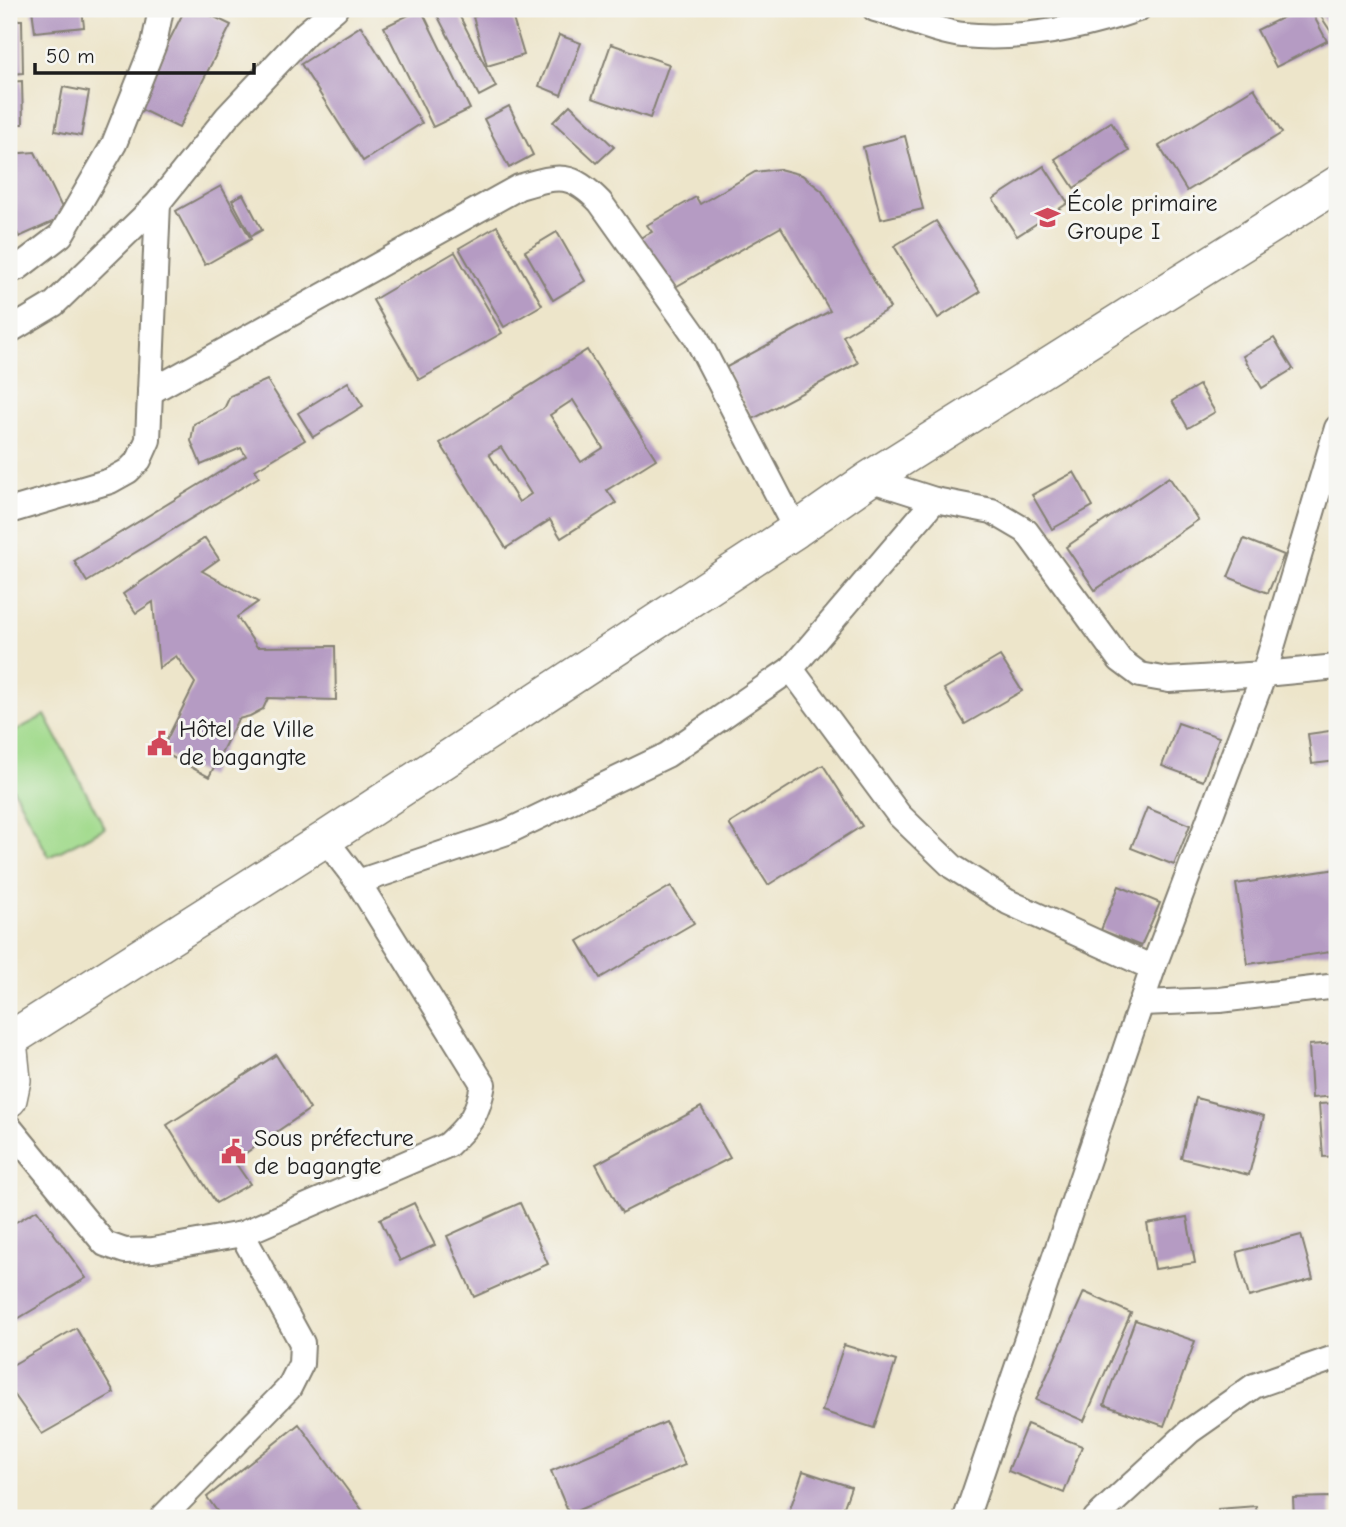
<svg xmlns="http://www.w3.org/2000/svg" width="1346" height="1527" font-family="'Comic Neue',sans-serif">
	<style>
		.green { fill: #a1da8c; stroke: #5e7b54; stroke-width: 2 }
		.building { fill: #b59bc3; fill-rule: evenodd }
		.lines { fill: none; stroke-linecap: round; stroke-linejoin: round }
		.street-casing { stroke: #848073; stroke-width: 28 }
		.secondary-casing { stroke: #848073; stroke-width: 38 }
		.street { stroke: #fff; stroke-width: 24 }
		.secondary { stroke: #fff; stroke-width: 35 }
		.labels { text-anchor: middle; stroke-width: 6; stroke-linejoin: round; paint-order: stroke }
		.poi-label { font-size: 24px; fill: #1c1c1c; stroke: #f6f6f2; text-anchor: start }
	</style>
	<rect width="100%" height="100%" fill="#f6f6f2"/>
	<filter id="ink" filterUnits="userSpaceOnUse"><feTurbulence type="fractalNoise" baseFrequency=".0143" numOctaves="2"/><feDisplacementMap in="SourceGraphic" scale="14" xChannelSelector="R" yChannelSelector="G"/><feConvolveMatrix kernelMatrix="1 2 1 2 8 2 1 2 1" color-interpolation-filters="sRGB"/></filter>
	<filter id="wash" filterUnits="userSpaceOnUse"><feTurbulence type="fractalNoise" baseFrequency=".00686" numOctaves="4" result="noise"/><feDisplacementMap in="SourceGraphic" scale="28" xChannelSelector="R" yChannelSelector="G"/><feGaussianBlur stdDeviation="1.57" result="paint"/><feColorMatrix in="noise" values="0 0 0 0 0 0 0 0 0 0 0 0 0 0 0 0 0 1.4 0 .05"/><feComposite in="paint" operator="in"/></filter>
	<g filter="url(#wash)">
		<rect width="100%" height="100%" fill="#ede5ca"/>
		<path class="green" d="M45,715l60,113 -56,29 -40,-76v-47z"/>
		<g id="blocks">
			<g class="building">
				<path d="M32,9h50l2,18 -49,5z"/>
				<path d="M185,9h13l33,16 -52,103 -43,-21z"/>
				<path d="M421,9l49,100 -37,18 -49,-100z"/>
				<path d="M434,9h22l40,78 -17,9z"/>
				<path d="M499,9h11l14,46 -37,11 -14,-49z"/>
				<path d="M1300,9h10l17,32 -51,26 -19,-37z"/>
				<path d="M1316,9h21v32z"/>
				<path d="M9,20h13l1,53 -14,1z"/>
				<path d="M361,26l61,97 -59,38 -62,-97z"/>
				<path d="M559,35l22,8 -20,52 -22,-9z"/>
				<path d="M611,44l58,20 -19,54 -58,-20z"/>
				<path d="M22,81l1,43h-14v-42z"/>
				<path d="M63,87l26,5 -8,44 -26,-5z"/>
				<path d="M1254,88l28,45 -95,58 -28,-45z"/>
				<path d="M570,105l44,42 -17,16 -44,-41z"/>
				<path d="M509,106l24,49 -24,13 -25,-49z"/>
				<path d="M1111,122l18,29 -55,37 -19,-29z"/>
				<path d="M905,136l18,73 -42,10 -18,-72z"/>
				<path d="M35,152l31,64 -47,21 -10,-22v-61z"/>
				<path d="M1044,166l24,37 -51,33 -24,-37z"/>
				<path d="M779,169l23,6 20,16 68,117 -47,28 15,27 -105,56 -28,-51 105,-57 -49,-84 -111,63 -30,-52 12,-6 -5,-7 49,-28 4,7 55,-32z"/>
				<path d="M221,186l30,53 -46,26 -29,-54z"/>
				<path d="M243,194l19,36 -11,6 -19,-36z"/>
				<path d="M936,221l44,71 -42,26 -44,-72z"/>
				<path d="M497,226l45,79 -38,22 -45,-79z"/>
				<path d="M557,232l28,49 -32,19 -28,-49z"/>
				<path d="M455,252l47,81 -83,47 -46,-80z"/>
				<path d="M1274,338l19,31 -31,19 -19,-32z"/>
				<path d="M587,350l69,109 -49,31 9,13 -55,35 -11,-18 -44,28 -66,-105zM573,400l30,48 -22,14 -31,-47zM501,447l30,47 -12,8 -30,-48z"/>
				<path d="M267,380l38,60 -50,30 4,7 -172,105 -13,-21 172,-105 -5,-8 -40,17 -10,-24 3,-17 30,-15 6,-13z"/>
				<path d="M348,382l15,24 -50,31 -15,-24z"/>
				<path d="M1199,385l16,27 -27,16 -16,-27z"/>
				<path d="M1074,472l19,34 -41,23 -20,-34z"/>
				<path d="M1169,477l29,43 -103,70 -29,-43z"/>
				<path d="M205,538l14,21 -17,12 56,31 -21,15 20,30 78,-1 1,54 -68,-2 -5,11 -13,7 -12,3 -29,58 -48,-26 34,-68 -19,-27 -17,12 -6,-66 -17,11 -13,-19z"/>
				<path d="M1244,539l40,16 -16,38 -40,-16z"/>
				<path d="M1000,656l22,35 -57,33 -21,-35z"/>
				<path d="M1178,723l41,14 -16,44 -41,-15z"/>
				<path d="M1337,730v31l-25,3 -4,-30z"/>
				<path d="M823,765l39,61 -94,59 -39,-61z"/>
				<path d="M1147,808l43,17 -16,40 -43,-17z"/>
				<path d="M1337,869v82l-89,13 -12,-80z"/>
				<path d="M671,886l23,37 -94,55 -22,-37z"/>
				<path d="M1119,886l41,17 -19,43 -40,-16z"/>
				<path d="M1337,1043v53l-25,2 -3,-53z"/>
				<path d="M276,1055l34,54 -76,52 16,23 -34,19 -49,-78z"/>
				<path d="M1196,1098l68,18 -15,59 -68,-17z"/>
				<path d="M1337,1103v53l-14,1 -4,-53z"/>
				<path d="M701,1107l29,51 -108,55 -26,-49z"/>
				<path d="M414,1203l21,42 -35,16 -20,-42z"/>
				<path d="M520,1203l28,61 -74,33 -27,-61z"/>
				<path d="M37,1210l49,68 -77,46v-98z"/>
				<path d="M1187,1217l8,46 -40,6 -8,-45z"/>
				<path d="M1301,1235l12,44 -64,18 -12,-45z"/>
				<path d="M1084,1292l47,21 -47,108 -48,-21z"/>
				<path d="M1135,1320l60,21 -31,85 -60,-21z"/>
				<path d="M76,1328l38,65 -72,41 -33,-47v-20z"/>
				<path d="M844,1345l52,16 -22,67 -52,-17z"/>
				<path d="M666,1422l19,43 -116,49 -18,-43z"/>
				<path d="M299,1424l69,94h-146l-15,-21z"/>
				<path d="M1027,1424l55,22 -18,47 -56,-22z"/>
				<path d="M803,1471l48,16 -11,31h-53z"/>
				<path d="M1330,1497l1,21h-37l-1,-20z"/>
				<path d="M1256,1506l1,12h-38l-1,-9z"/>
			</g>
		</g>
	</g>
	<g filter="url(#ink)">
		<use href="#blocks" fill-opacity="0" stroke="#848073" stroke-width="2"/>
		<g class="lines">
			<defs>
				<g id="street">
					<path d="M875,9c24,7 65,24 88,26 60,6 119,-7 175,-26"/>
					<path d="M9,271l10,-4 42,-32 53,-91 40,-100 7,-35"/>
					<path d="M9,331l45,-27 104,-101 69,-86 79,-84 29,-24"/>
					<path d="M150,392l369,-205c39,-11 51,-16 81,15l96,135 100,193"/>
					<path d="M869,479l66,21 57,11 34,20 94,129 20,15 29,5 95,-6 73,-246"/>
					<path d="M935,500l-144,169 108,146 54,52 55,35 145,66"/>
					<path d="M9,511l101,-30 18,-10 11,-11 9,-20 10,-237"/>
					<path d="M358,882l149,-50 160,-77 124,-86"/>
					<path d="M1141,1003l79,-3 117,-14"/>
					<path d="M9,1127l96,117 20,7 28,-1 89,-16 206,-89c22,-21 30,-30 35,-61l-125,-202 -33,-43"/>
					<path d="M162,1518l127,-130 12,-24 1,-21 -60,-109"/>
					<path d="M966,1518l187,-550 111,-294 73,-7"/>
					<path d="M1096,1518l94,-87 64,-45 83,-29"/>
				</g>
				<g id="secondary">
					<path d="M9,1040l316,-201 471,-309 73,-51 468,-295"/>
					<path d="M9,1041l4,39 -4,19"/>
				</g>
			</defs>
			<use href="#street" class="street-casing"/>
			<use href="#secondary" class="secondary-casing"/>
			<use href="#street" class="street"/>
			<use href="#secondary" class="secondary"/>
		</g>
	</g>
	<defs>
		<symbol id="school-bare" viewBox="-9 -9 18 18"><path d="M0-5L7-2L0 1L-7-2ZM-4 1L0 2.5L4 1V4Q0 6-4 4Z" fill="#d1495b" stroke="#f6f6f2" stroke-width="2.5" paint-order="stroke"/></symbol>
		<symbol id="civic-bare" viewBox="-9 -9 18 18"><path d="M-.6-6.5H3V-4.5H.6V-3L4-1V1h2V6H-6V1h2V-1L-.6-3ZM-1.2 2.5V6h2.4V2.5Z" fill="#d1495b" stroke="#f6f6f2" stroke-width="2.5" paint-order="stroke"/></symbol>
	</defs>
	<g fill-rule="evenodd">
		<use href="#school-bare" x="1030" y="200" width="35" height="35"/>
		<use href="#civic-bare" x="142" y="726" width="35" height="35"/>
		<use href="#civic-bare" x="216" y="1134" width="35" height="35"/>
	</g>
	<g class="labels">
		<g class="poi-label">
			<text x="1067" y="211">École primaire<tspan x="1067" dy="28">Groupe I</tspan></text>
			<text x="179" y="737">Hôtel de Ville<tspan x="179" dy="28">de bagangte</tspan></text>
			<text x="254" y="1146">Sous préfecture<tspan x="254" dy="28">de bagangte</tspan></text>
		</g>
	</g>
	<rect width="1346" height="1527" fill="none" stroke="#f6f6f2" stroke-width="35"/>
	<path d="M35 63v10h219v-10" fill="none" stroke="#1c1c1c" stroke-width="3.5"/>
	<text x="46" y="63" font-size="21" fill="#1c1c1c" stroke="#f6f6f2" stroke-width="5" paint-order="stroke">50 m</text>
</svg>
